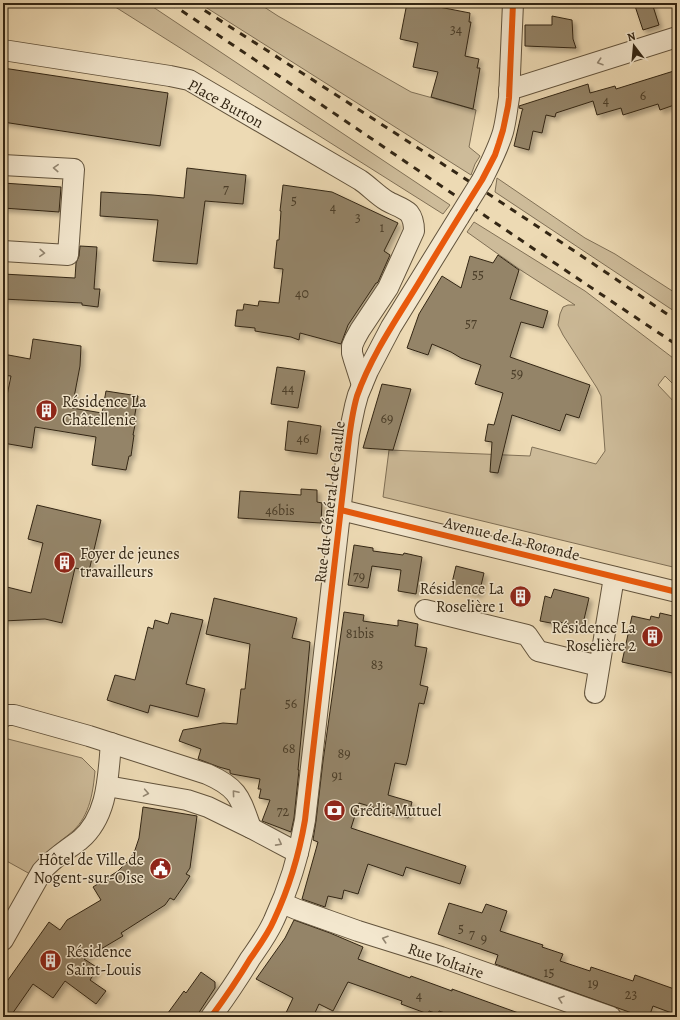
<svg xmlns="http://www.w3.org/2000/svg" width="680" height="1020" font-family="Alegreya,serif">
	<style>
		.green { fill: #cdbb99; stroke: #807056 }
		.building { fill: #948467; stroke: #332614; filter: url(#shadow) }
		.lines { fill: none; stroke-linecap: round; stroke-linejoin: round }
		.minor-casing { stroke: #62533c; stroke-width: 22 }
		.minor { stroke: #f3e7ce; stroke-width: 20 }
		.rail { stroke: #332614; stroke-width: 3; stroke-dasharray: 7 7; stroke-linecap: butt }
		.minor-bridge-casing { stroke: #62533c; stroke-width: 22; stroke-linecap: butt }
		.minor-bridge { stroke: #f3e7ce; stroke-width: 20 }
		.cycleway-casing { stroke: #f3e7ce; stroke-width: 8 }
		.cycleway { stroke: #e8590c; stroke-width: 6 }
		.oneway { stroke: #938671 }
		.labels { text-anchor: middle; stroke-width: 3; stroke-linejoin: round; paint-order: stroke }
		.number-label { font-size: 14px; fill: #4b3e29 }
		.street-label { font-size: 16px; fill: #332614; stroke: #f3e7ce }
		.poi-label { font-size: 16px; fill: #332614; stroke: #f3e7ce; text-anchor: start }
	</style>
	<defs>
		<filter id="shadow"><feDropShadow dx="3.5" dy="3.5" stdDeviation="2" flood-color="#0004"/></filter>
	</defs>
	<rect width="100%" height="100%" fill="#eddab4"/>
	<filter id="stains"><feTurbulence type="fractalNoise" baseFrequency=".005" numOctaves="4"/><feColorMatrix values="0 0 0 0 .2 0 0 0 0 .09 0 0 0 0 .02 0 0 0 .5 -.17"/></filter>
	<radialGradient id="worn" r=".72"><stop offset=".6" stop-color="#630" stop-opacity="0"/><stop offset="1" stop-color="#630" stop-opacity=".3"/></radialGradient>
	<g class="green">
		<path d="M109,3h38l303,202 -7,9z"/>
		<path d="M199,3h59l20,13 133,76 65,18 -7,37 11,9 -5,8 -4,11z"/>
		<path d="M497,178l88,60 30,16 62,40v19l-182,-121z"/>
		<path d="M474,222l111,69 92,70v27l-12,-12 -7,9 19,20v163l-294,-71 6,-47 141,6 2,-9 64,17 9,-13 -4,-55 -4,-8 -34,-53 -5,-10 2,-11 3,-7 5,-2h7l-56,-36 -52,-37z"/>
		<path d="M3,739h5l74,19 13,13c-2,21 -5,44 -22,60 -8,7 -18,13 -26,22 -6,6 -11,14 -17,21l-27,-15z"/>
	</g>
	<g class="building">
		<path d="M407,3h28l-1,3 36,7 -1,9h2l-6,34 14,3 -2,9h3l-7,41 -42,-12 7,-25 -25,-5 5,-24 -18,-4z"/>
		<path d="M634,3h18l7,22 -16,5z"/>
		<path d="M552,16l20,4 1,19 3,9 -51,-2v-21h27z"/>
		<path d="M3,68l165,25 -8,53 -157,-24z"/>
		<path d="M677,70v34l-17,6 -2,-6 -35,11 -2,-7 -24,7 -4,-14 -37,12 -1,4 -9,-2 -4,18 -9,-2 -4,19 -15,-4 8,-35 1,-2 -4,-1v-2l69,-22 2,9 25,-7 1,3z"/>
		<path d="M187,168l59,7 -3,29 -38,-3 -8,63 -44,-3 5,-41 -58,-4 1,-24 52,3 31,3z"/>
		<path d="M3,183l58,4 -2,25 -56,-4z"/>
		<path d="M283,185l49,7 66,31 -14,28 6,4 -12,27 -1,1h-1l-28,42 -7,19 -41,-11 -1,7 -8,-3 -36,-6v-3l-20,-2 2,-16h6l1,-6 14,2 1,-5 20,2 4,-34 -9,-1 3,-28h2l2,-29h-1z"/>
		<path d="M80,246l17,1 -3,42h6l-2,18 -16,-2v-2l-79,-4v-25l72,4 1,-15 3,-7z"/>
		<path d="M498,255l21,15 -9,29 38,12 -5,17 -22,-6 -11,35 80,28 -11,33 -13,-4 -6,17 -48,-16 -14,58 -8,-1 2,-30 -7,-1 3,-17 6,1 9,-32 -28,-9 6,-19 -20,-7 -10,-6 -19,-8 -4,11 -21,-7 12,-34 23,-38 19,12 9,-32 23,7z"/>
		<path d="M33,339l48,7 -1,20 -8,42 30,5 4,-22 32,5 -4,24h2l-3,15h1l-3,21h-2l-3,14 -34,-5 4,-28 -61,-10 -3,21 -29,-5v-28l8,-39 -8,-1v-21l27,5z"/>
		<path d="M277,367l28,4 -7,37 -27,-4z"/>
		<path d="M382,384l29,5 -18,61 -30,-2z"/>
		<path d="M288,421l33,5 -4,28 -32,-4z"/>
		<path d="M301,489l16,1v12l5,1 -1,20 -83,-5 2,-27 61,4z"/>
		<path d="M37,505l64,15 -12,51 -14,-3 -13,55 -17,-4 -42,2v-35l28,7 12,-50 -15,-4z"/>
		<path d="M354,545l19,3v3l30,4 1,-2 18,4 -6,37 -18,-3 3,-21 -29,-4 -4,22 -20,-3z"/>
		<path d="M456,566l28,7 -5,21 -28,-7z"/>
		<path d="M554,589l35,9 -7,30 -26,-7v3l-16,-3 5,-25 6,2z"/>
		<path d="M214,598l83,20 -5,20 18,4 -12,128h1l-5,48 -3,14 -29,-11 8,-21 -11,-2 2,-9h-3l2,-10 -28,-5 -2,-1v-3l-11,-3 -21,-8 3,-10 -22,-8 4,-11 40,-7 14,1 4,-35h4l5,-45 -44,-10z"/>
		<path d="M344,612l20,3 -1,6 35,5v-6l20,4 -3,22 12,2 -7,37 8,2 -4,17 -5,-1 -11,55 -2,7 -11,-2 -7,32 24,7 -4,16 -49,-15 -8,25 115,38 -6,18 -54,-17 -3,9 -35,-12 -10,30 -14,-4 -2,9 -14,-3 -3,11 -23,-8 16,-57 -5,-2 3,-19 7,-60z"/>
		<path d="M171,613l32,7 -17,64 19,5 -7,28 -48,-12 -2,8 -41,-13 8,-25 20,5 13,-53 5,2 2,-9 13,4z"/>
		<path d="M660,613l17,4v57l-55,-12 10,-46 18,4 1,-4 8,2z"/>
		<path d="M143,807l54,9 -7,52 -4,6 4,2 -5,8 -11,16 -4,-2 -5,7 -44,28 2,3 -39,23 14,9 -8,12 16,11 -10,13 -31,-23 -12,17 -20,-14 -23,33h-7v-30l46,-65 11,8 7,-10 34,-20 -8,-13 25,-16 10,-10 5,-7 2,-4 4,-12z"/>
		<path d="M449,903l33,10 4,-9 21,7 -7,20 43,14 -1,2 21,7 -3,7 30,10 1,-4 42,14 2,-6 42,15v25l-24,-9 -4,11h-6l-148,-53 3,-9 -60,-21z"/>
		<path d="M294,920l36,13 33,14 -5,12 52,19 1,-2 41,15v-2l72,26 -1,2h-66l-18,-6 -1,3 -9,-3 -1,3 -27,-10 1,-3 -54,-19 -15,29 -14,-7 -6,13h-29l9,-19 -37,-19 29,-41z"/>
		<path d="M201,972l14,10v6l-19,29h-31l19,-26 2,2z"/>
	</g>
	<g class="lines">
		<defs>
			<g id="minor">
				<path d="M3,50l167,26 19,4 171,100c9,6 17,15 27,21 7,4 17,7 22,12 4,5 5,12 5,18l-26,57 -28,42 -5,9 -3,7v7l2,7 8,25"/>
				<path d="M509,90l168,-53"/>
				<path d="M3,165l71,4 -6,86 -65,-4"/>
				<path d="M482,180c8,-16 16,-31 21,-48 3,-11 4,-23 6,-34l4,-95"/>
				<path d="M341,510l336,82"/>
				<path d="M425,610l102,25 11,16 61,15"/>
				<path d="M595,693l19,-116"/>
				<path d="M3,717l3,-2h8l75,21 118,38c32,14 33,24 44,54"/>
				<path d="M107,786l80,14 21,7 43,21 47,25"/>
				<path d="M282,903l14,6 62,22 83,26 170,60"/>
				<path d="M3,940l39,-69c11,-13 25,-21 38,-31 28,-24 28,-63 31,-97"/>
				<path d="M211,1017c14,-19 27,-38 39,-58 9,-13 18,-25 24,-39 15,-32 25,-65 31,-100l44,-386 6,-28 3,-11 10,-24 23,-44 68,-110"/>
			</g>
		</defs>
		<use href="#minor" class="minor-casing"/>
		<use href="#minor" class="minor"/>
		<g class="rail">
			<path d="M170,3c170,113 337,229 507,342"/>
			<path d="M193,3c162,104 325,208 484,318"/>
		</g>
		<defs>
			<path id="minor-bridge" d="M459,217l23,-37"/>
		</defs>
		<use href="#minor-bridge" class="minor-bridge-casing"/>
		<use href="#minor-bridge" class="minor-bridge"/>
		<defs>
			<g id="cycleway">
				<path d="M341,510l336,82"/>
				<path d="M211,1017c14,-19 27,-38 39,-58 9,-13 18,-25 24,-39 15,-32 25,-65 31,-100l43,-373c2,-17 4,-34 9,-51 14,-40 39,-76 61,-112 21,-35 42,-69 64,-104l13,-25 4,-12 4,-13 5,-24 1,-8 4,-95"/>
			</g>
		</defs>
		<use href="#cycleway" class="cycleway-casing"/>
		<use href="#cycleway" class="cycleway"/>
	</g>
	<defs><path id="oneway-chevron" d="M-2-3.5L2.5 0L-2 3.5" fill="none" stroke-width="1.6" stroke-linecap="round" stroke-linejoin="round"/></defs>
	<g class="oneway">
		<use href="#oneway-chevron" transform="translate(600 62) rotate(162)"/>
		<use href="#oneway-chevron" transform="translate(56 168) rotate(-177)"/>
		<use href="#oneway-chevron" transform="translate(42 253) rotate(4)"/>
		<use href="#oneway-chevron" transform="translate(146 793) rotate(10)"/>
		<use href="#oneway-chevron" transform="translate(235 793) rotate(-130)"/>
		<use href="#oneway-chevron" transform="translate(279 843) rotate(28)"/>
		<use href="#oneway-chevron" transform="translate(385 939) rotate(-162)"/>
		<use href="#oneway-chevron" transform="translate(561 999) rotate(-161)"/>
	</g>
	<defs>
		<symbol id="building-disc" viewBox="-11 -11 22 22"><circle r="9.5" fill="#8f2418" stroke="#f3e7ce"/><path d="M-4-6H4V6H1V3H-1V6H-4ZM-2.5-4.3h1.7v1.8h-1.7ZM.8-4.3h1.7v1.8H.8ZM-2.5-1h1.7V.8h-1.7ZM.8-1h1.7V.8H.8Z" fill="#fff"/></symbol>
		<symbol id="bank-disc" viewBox="-11 -11 22 22"><circle r="9.5" fill="#8f2418" stroke="#f3e7ce"/><path d="M-6-4H6V4H-6ZM0-2.3a2.3 2.3 0 1 0 0 4.6a2.3 2.3 0 1 0 0-4.6Z" fill="#fff"/></symbol>
		<symbol id="civic-disc" viewBox="-11 -11 22 22"><circle r="9.5" fill="#8f2418" stroke="#f3e7ce"/><path d="M-.6-6.5H3V-4.5H.6V-3L4-1V1h2V6H-6V1h2V-1L-.6-3ZM-1.2 2.5V6h2.4V2.5Z" fill="#fff"/></symbol>
	</defs>
	<g fill-rule="evenodd">
		<use href="#building-disc" x="34" y="398" width="25" height="25"/>
		<use href="#building-disc" x="52" y="550" width="25" height="25"/>
		<use href="#building-disc" x="508" y="584" width="25" height="25"/>
		<use href="#building-disc" x="640" y="624" width="25" height="25"/>
		<use href="#bank-disc" x="322" y="798" width="25" height="25"/>
		<use href="#civic-disc" x="148" y="856" width="25" height="25"/>
		<use href="#building-disc" x="38" y="948" width="25" height="25"/>
	</g>
	<g class="labels">
		<g class="number-label">
			<text x="456" y="34">34</text>
			<text x="643" y="100">6</text>
			<text x="606" y="105">4</text>
			<text x="226" y="194">7</text>
			<text x="294" y="205">5</text>
			<text x="333" y="212">4</text>
			<text x="358" y="222">3</text>
			<text x="382" y="232">1</text>
			<text x="478" y="279">55</text>
			<text x="302" y="298">40</text>
			<text x="471" y="328">57</text>
			<text x="517" y="378">59</text>
			<text x="288" y="393">44</text>
			<text x="387" y="423">69</text>
			<text x="303" y="443">46</text>
			<text x="280" y="515">46bis</text>
			<text x="359" y="581">79</text>
			<text x="360" y="638">81bis</text>
			<text x="377" y="669">83</text>
			<text x="291" y="708">56</text>
			<text x="289" y="753">68</text>
			<text x="344" y="758">89</text>
			<text x="337" y="780">91</text>
			<text x="283" y="816">72</text>
			<text x="461" y="933">5</text>
			<text x="472" y="939">7</text>
			<text x="484" y="943">9</text>
			<text x="549" y="977">15</text>
			<text x="593" y="988">19</text>
			<text x="631" y="999">23</text>
			<text x="419" y="1000">4</text>
		</g>
		<g class="street-label">
			<text transform="translate(226 103) rotate(29)" y="6">Place Burton</text>
			<text transform="translate(329 502) rotate(-83)" y="6">Rue du Général de Gaulle</text>
			<text transform="translate(512 538) rotate(14)" y="6">Avenue de la Rotonde</text>
			<text transform="translate(446 960) rotate(19)" y="6">Rue Voltaire</text>
		</g>
		<g class="poi-label">
			<text x="62" y="407">Résidence La<tspan x="62" dy="18">Châtellenie</tspan></text>
			<text x="80" y="559">Foyer de jeunes<tspan x="80" dy="18">travailleurs</tspan></text>
			<text x="504" y="594" text-anchor="end">Résidence La<tspan x="504" dy="18">Roselière 1</tspan></text>
			<text x="636" y="633" text-anchor="end">Résidence La<tspan x="636" dy="18">Roselière 2</tspan></text>
			<text x="350" y="816">Crédit Mutuel</text>
			<text x="144" y="865" text-anchor="end">Hôtel de Ville de<tspan x="144" dy="18">Nogent-sur-Oise</tspan></text>
			<text x="66" y="957">Résidence<tspan x="66" dy="18">Saint-Louis</tspan></text>
		</g>
	</g>
	<rect width="680" height="1020" fill="none" stroke="#eddab4" stroke-width="16"/>
	<rect x="4" y="4" width="672" height="1012" fill="none" stroke="#332614" stroke-width="2"/>
	<rect x="8" y="8" width="664" height="1004" fill="none" stroke="#332614"/>
	<g transform="translate(634 46) rotate(344)" stroke="#f3e7ce" stroke-width="3" paint-order="stroke">
	<path d="M0-3L7 15L0 10L-7 15Z" fill="#332614"/>
	<text y="-6" font-size="11" font-weight="bold" text-anchor="middle" fill="#332614">N</text>
	</g>
	<rect width="100%" height="100%" filter="url(#stains)"/>
	<rect width="100%" height="100%" fill="url(#worn)"/>
</svg>
